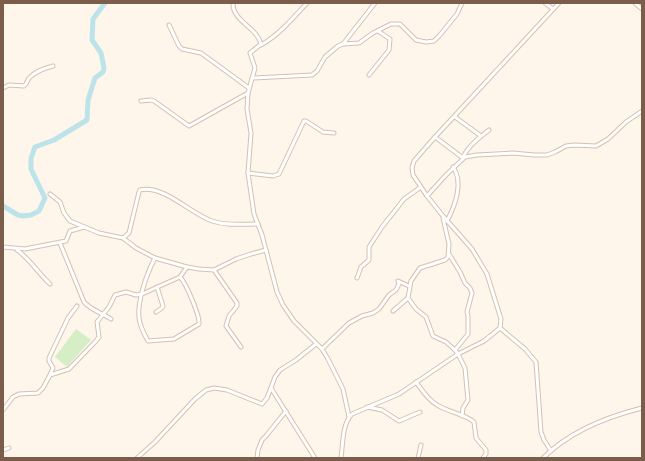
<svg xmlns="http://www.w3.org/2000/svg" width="645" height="461" font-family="'Space Grotesk',sans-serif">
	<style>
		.pitch { fill: #d6eec6 }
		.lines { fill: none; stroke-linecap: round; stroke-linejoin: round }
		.river { stroke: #bce3ea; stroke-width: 5 }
		.minor-casing { stroke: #d5c0b1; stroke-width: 5 }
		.minor { stroke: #fff; stroke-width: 3 }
	</style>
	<rect width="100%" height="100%" fill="#fef6ea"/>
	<path class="pitch" d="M76,329l15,11 -24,27 -12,-10z"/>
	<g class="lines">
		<path class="river" d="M3,206l15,9 5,1 8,-1 8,-4 6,-13 -14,-29v-11l4,-11 19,-7 33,-20 1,-20 7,-22 8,-6 1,-4 -3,-15 -9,-13 1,-21 12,-16"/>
		<defs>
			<g id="minor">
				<path d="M233,3c-1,18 24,24 28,41l-11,9 5,15 -7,25 -1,16 4,24 -3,40 6,41 8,21 15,57 6,13 11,16 28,28 6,10 15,30 6,28"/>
				<path d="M545,3l8,6"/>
				<path d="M635,3l7,6"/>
				<path d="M169,25l10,21 3,3 19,4 48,35"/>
				<path d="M343,44l32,-41"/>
				<path d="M261,45c18,-10 32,-27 46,-42"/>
				<path d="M369,75l20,-25 1,-11 -12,-8"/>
				<path d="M252,78l60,-3 5,-4 8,-14 13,-11 5,-2 16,-1 14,-10 18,-9h9l16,16 10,2 8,-1 6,-6 17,-21 5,-11"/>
				<path d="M3,88l6,-3 15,1c3,-2 3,-5 5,-8 6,-6 16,-10 24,-12"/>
				<path d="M141,101l10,-1 3,1 35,25 59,-33"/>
				<path d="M455,117l26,19"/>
				<path d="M435,137l28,21c3,-10 18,-22 26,-28"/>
				<path d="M248,173l25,3 6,-2 25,-53h2l17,11 11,1"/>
				<path d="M50,194l10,8 4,11 6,8 29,12 24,5 13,10 19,10 32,9"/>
				<path d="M427,196l19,-21 19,-18 12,-2 36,-2 21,2h13l8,-3 11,-6 8,-1 22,1 12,-7 18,-17 16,-11"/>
				<path d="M443,218l6,26 -1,13 -3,3 -25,8 -9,13 -3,17 8,11 10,8 7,19 13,6 9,8 3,4 7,14 3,32 -5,8 -1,8"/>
				<path d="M447,221c8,-15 17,-39 6,-54"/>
				<path d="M123,238l6,-5 10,-41 1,-2c23,-6 51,24 72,31 15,5 31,3 46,3"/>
				<path d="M60,243l24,59c7,8 18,11 27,17"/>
				<path d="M3,247l22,2 41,-8 4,-10 14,-4"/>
				<path d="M17,250c13,9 21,23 33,34"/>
				<path d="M449,254l11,18 5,11 5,5 2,5 -5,19 1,4v18l-13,16"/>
				<path d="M155,258c-8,15 -18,43 -16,60 1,8 5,16 9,23l26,-2 25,-15c1,-8 -13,-41 -19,-47"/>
				<path d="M214,270l23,33v3l-8,10 -3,10 15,21"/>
				<path d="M357,278l4,-11 8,-7v-13l13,-20 22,-28 17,-12"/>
				<path d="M393,311l15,-13"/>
				<path d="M156,312l6,-4 1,-2 -6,-19"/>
				<path d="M500,328l25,21 11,13 5,70 3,8 7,11"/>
				<path d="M322,349l27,-26 13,-7 11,-3 6,-4 10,-14 7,-5 3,-6 -1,-3 11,5"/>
				<path d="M50,375l3,-7 -4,-7v-3l19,-40 9,-12"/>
				<path d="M416,382c6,8 12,18 21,23 11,7 28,9 37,17l2,16 10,12v4l-3,4"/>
				<path d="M271,388l44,70"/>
				<path d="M367,407l15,3 17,11 21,-9"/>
				<path d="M3,410l10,-13 6,-3 19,-1 5,-5 7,-13 19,-6 27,-28 3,-4 -2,-15 12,-15 6,-12 11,-3 10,3 6,-1 38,-17 7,-10 12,2 15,1 22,-11 15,-5 15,-4"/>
				<path d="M3,450l6,-2"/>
				<path d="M137,458l18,-16 40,-43 11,-9 8,-2 13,2 35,14 5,-6 8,-21 5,-7 16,-10 20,-16"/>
				<path d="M257,458l1,-8 4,-10 4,-4 20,-25"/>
				<path d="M341,458c2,-14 1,-34 11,-44l47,-20 59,-40 26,-13 16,-13 1,-9 -14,-45 -15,-25 -29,-33 -16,-20 -14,-21 -1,-7 2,-7 21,-24 124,-134"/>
				<path d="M418,458l3,-13"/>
				<path d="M543,458c27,-27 63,-41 99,-50"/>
			</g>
		</defs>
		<use href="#minor" class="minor-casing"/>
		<use href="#minor" class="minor"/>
	</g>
	<rect width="645" height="461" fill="none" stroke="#7c5c4a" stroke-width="8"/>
</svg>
